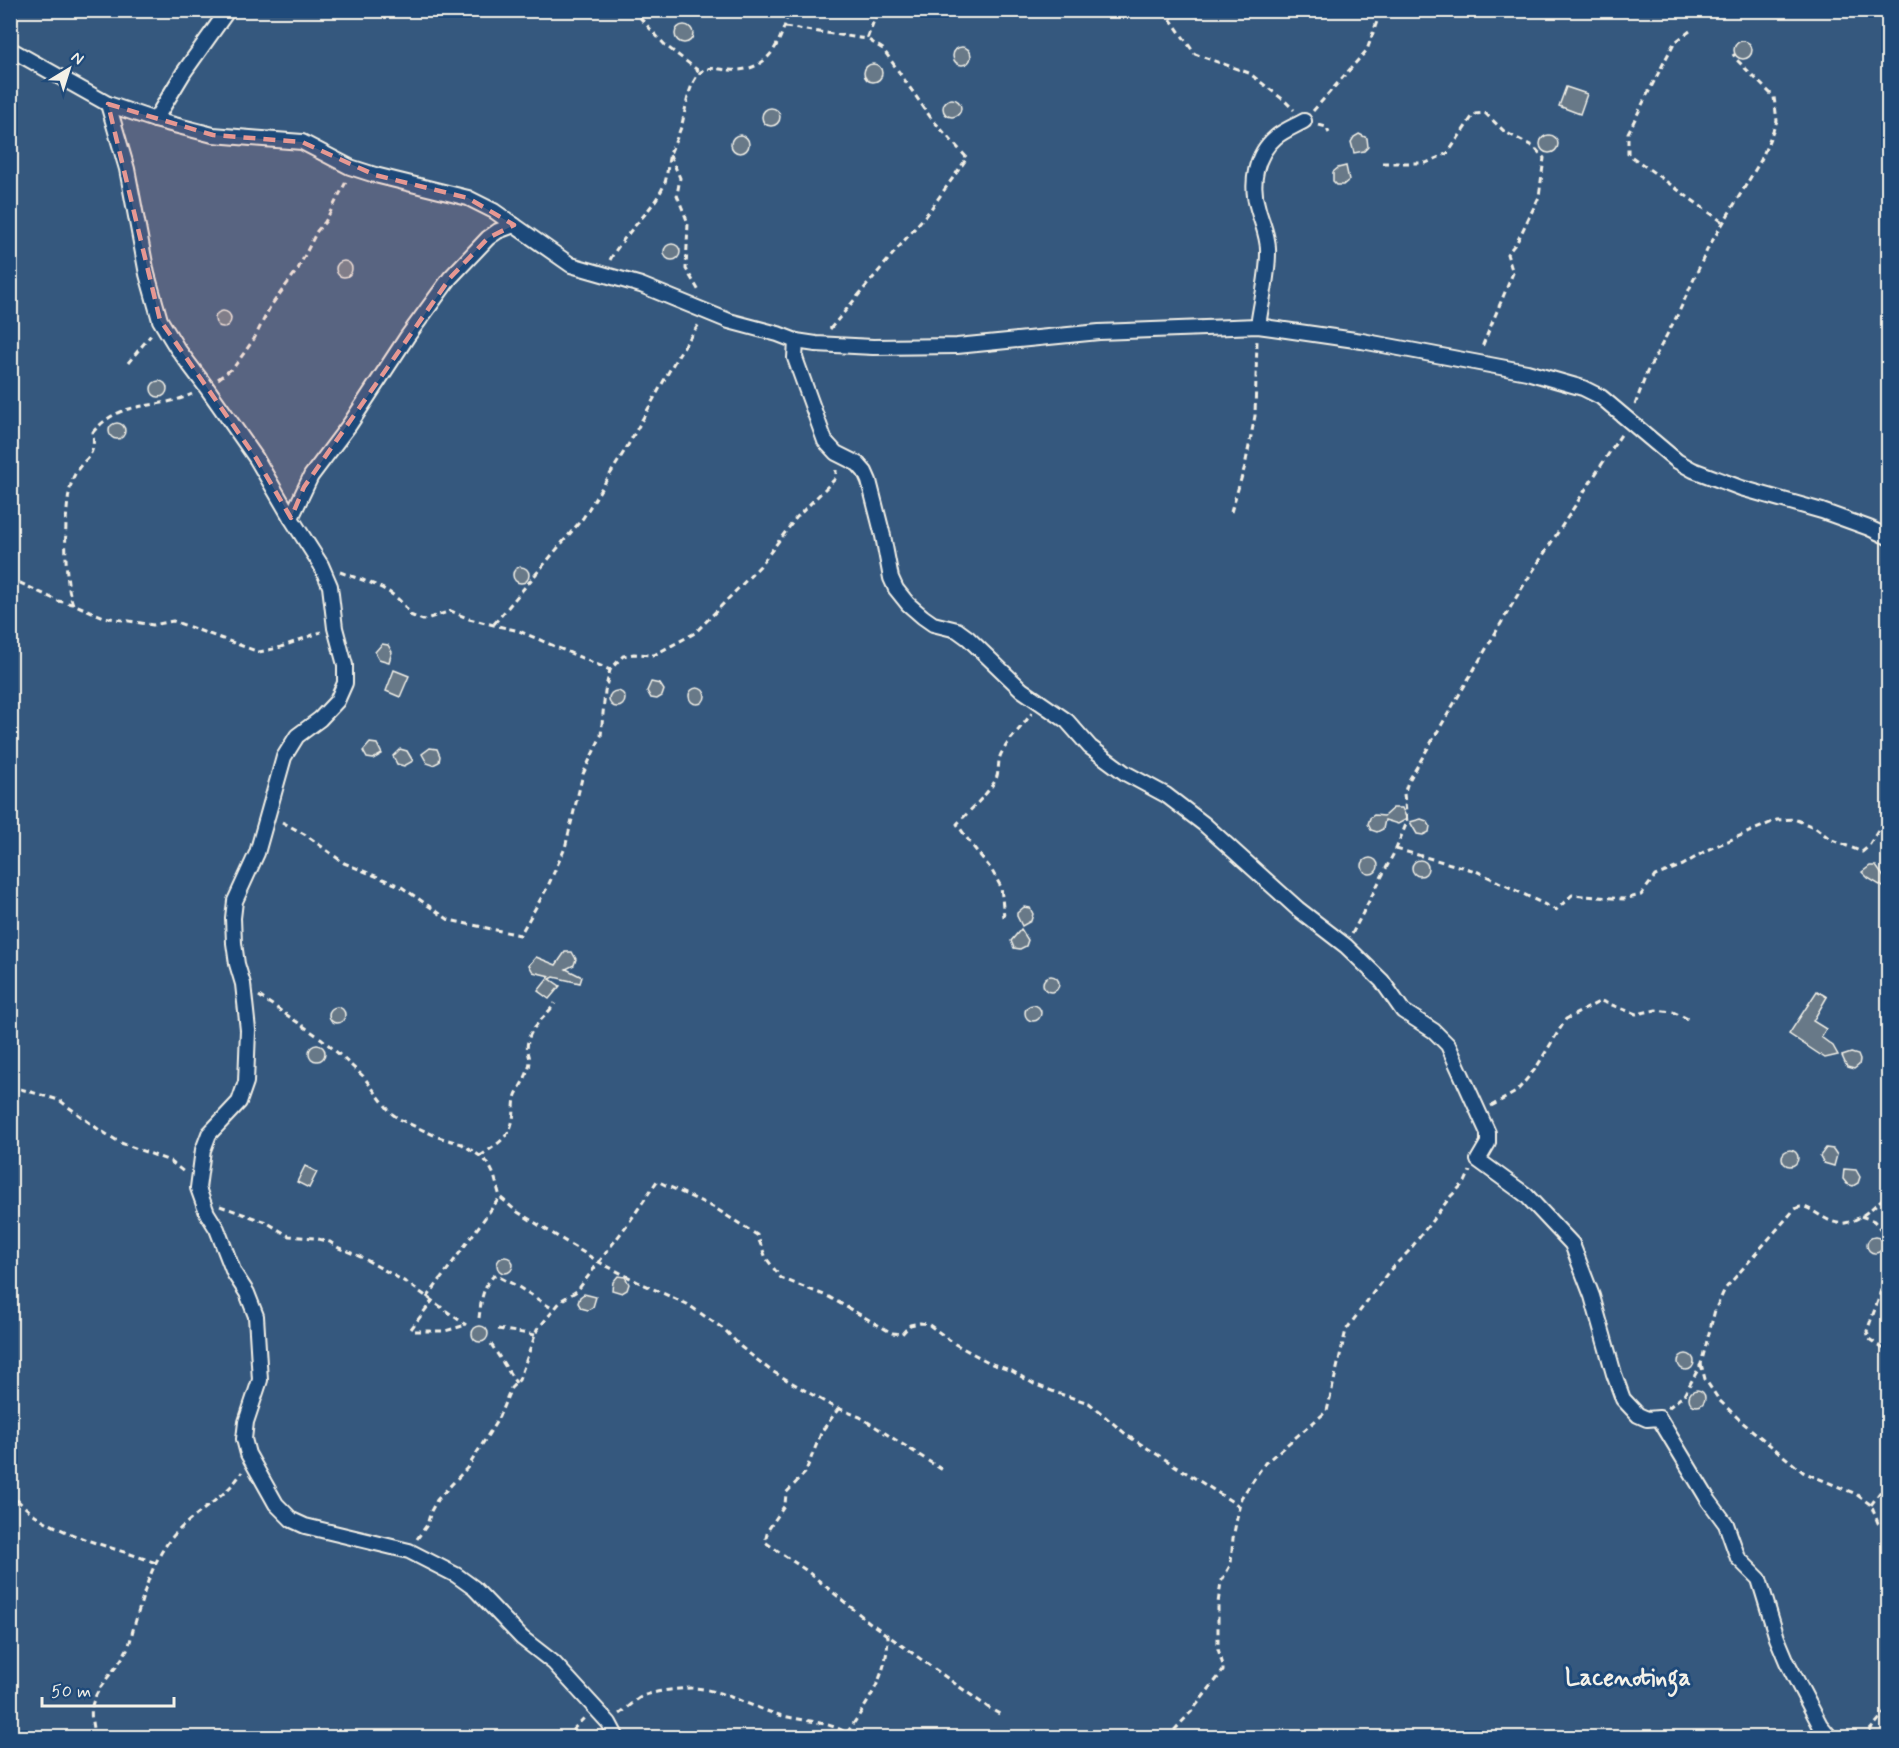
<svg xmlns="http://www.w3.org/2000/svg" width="1899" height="1748" font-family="Mynerve,sans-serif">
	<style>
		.building { fill: #677988; stroke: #f4f1e8; stroke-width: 1.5 }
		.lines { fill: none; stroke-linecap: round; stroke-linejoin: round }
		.street-casing { stroke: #f4f1e8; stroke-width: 18 }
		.path { stroke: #f4f1e8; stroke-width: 3; stroke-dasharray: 6 4.5; stroke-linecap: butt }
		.street { stroke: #1f4a7a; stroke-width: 14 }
		.marked { fill: #e69792; fill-opacity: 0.2; stroke: #e69792; stroke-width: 4.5; stroke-dasharray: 12 8; stroke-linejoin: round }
		.labels { text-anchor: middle; stroke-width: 6; stroke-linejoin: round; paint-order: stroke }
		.quarter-label { font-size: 24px; font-weight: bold; fill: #f4f1e8; stroke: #1f4a7a }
	</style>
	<rect width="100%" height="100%" fill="#35587e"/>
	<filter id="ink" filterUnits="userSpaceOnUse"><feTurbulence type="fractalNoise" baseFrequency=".0167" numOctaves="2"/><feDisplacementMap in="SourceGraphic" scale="12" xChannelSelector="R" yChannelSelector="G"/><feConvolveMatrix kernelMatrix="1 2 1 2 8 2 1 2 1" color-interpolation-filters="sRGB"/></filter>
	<g filter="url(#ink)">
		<g class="building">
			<circle cx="684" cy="34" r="9"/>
			<circle cx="1743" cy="50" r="9"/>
			<circle cx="962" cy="56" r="9"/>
			<circle cx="873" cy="73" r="9"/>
			<path d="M1566,87l21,7 -7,20 -21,-8z"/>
			<circle cx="952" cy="108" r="9"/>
			<circle cx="771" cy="117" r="9"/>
			<path d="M1359,134l8,4 1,9 -4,4 -10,2 -3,-11 3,-5z"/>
			<circle cx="1549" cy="144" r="9"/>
			<circle cx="740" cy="144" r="9"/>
			<path d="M1346,166l3,14 -6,5h-6l-4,-4v-9l5,-4z"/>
			<circle cx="672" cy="252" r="8"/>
			<circle cx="344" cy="269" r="8"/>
			<circle cx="223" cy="319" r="8"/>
			<circle cx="159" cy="389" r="8"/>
			<circle cx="117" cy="431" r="8"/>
			<circle cx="521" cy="575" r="8"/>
			<path d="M382,644l6,1 4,7 -3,10 -10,-3 -4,-7z"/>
			<path d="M394,670l15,6 -9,21 -14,-6z"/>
			<path d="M651,682l9,2 4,6 -2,6 -5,3 -6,-1 -4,-7z"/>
			<circle cx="697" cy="696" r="8"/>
			<circle cx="617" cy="699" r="8"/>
			<path d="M370,743l7,1 5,10 -9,5 -6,-1 -4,-7z"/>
			<path d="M430,748l7,1 3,7 -1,6 -6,3 -6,-2 -5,-9z"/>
			<path d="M400,749l7,2 6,10 -9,5 -7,-2 -4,-8z"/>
			<path d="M1393,808h9l5,11 -9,5 -13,-4 -2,9 -6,3 -6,-2 -3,-6 2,-6 4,-3 10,1z"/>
			<path d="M1421,819l6,2 3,5 -1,6 -6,3 -6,-1 -7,-12z"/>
			<circle cx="1370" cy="866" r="8"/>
			<circle cx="1420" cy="868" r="8"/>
			<path d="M1870,866h6l12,17v7l-20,-12 -6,-6z"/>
			<path d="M1024,907l6,1 3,6 -2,7 -9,5 -5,-10v-3z"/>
			<path d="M1021,929l7,11 -2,6 -6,3 -6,-1 -3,-7z"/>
			<path d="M565,952h7l4,7 -2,6 -8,4 16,8 -2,6 -26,-6 -4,2 10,7 -11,13 -11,-8 12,-15 -17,-4 -4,-7 7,-8 20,8z"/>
			<circle cx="1051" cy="984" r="8"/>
			<path d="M1817,991l10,6 -14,24 13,8 -5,8 12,9 5,9 -13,3 -36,-24z"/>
			<circle cx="1033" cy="1013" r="8"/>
			<circle cx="337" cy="1015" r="8"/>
			<circle cx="317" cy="1053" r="8"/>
			<path d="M1851,1053l7,2 2,5 -1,5 -5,4 -7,-2 -5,-11z"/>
			<path d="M1826,1148l7,1 4,6 -3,11 -10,-3 -4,-7z"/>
			<circle cx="1790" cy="1158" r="8"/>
			<path d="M305,1166l12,6 -8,16 -12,-6z"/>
			<path d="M1844,1169l12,1 4,7 -2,6 -5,3 -6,-2 -4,-5z"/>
			<circle cx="1875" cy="1245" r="8"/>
			<circle cx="505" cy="1265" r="8"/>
			<path d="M618,1276l7,1 4,7 -2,6 -5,3 -10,-3 1,-8z"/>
			<path d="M584,1294l12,3 -3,10 -5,3 -7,-2 -3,-5 2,-6z"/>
			<circle cx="480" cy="1334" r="8"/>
			<circle cx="1686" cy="1362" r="8"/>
			<circle cx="1697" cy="1398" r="8"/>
		</g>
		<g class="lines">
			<defs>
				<g id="street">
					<path d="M10,49l98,55 47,16 58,15 89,7 48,25 25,8 93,23 26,13 77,54 70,20 88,36 49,13 18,7 20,3 57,3 84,-1 142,-14 159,-6 104,15 165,31 56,16 18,9 76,64 16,9 48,18 81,23 47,17 19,9"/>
					<path d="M108,104l19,65 20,105 13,46 17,28 30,40 49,70 35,60"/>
					<path d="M155,120l29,-48 44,-62"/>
					<path d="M514,225l-16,6 -10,7 -38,40 -43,59 -57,87 -39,52 -20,42 30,47 9,21 5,42 10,37v18l-8,18 -17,18 -23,17 -13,21 -27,96 -22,48 -2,17 1,25 3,21 6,20 5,46 -2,52 -7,20 -30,32 -6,16 -5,38 9,25 10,16 17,44 13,20 9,23 4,64 -14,42 -2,17 4,15 28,50 16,16 13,6 104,25 47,24 18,13 48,50 32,25 55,60 8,15"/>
					<path d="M1258,326c3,-23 10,-49 10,-73 1,-15 -6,-29 -10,-44 -8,-25 -3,-54 18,-72 7,-6 19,-11 28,-16"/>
					<path d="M796,341l-1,17 30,83 11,12 22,11 7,8 4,9 14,55 8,42 5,11 12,15 15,13 10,7 24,6 11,8 54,52 45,31 23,26 35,26 41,22 38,29 94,85 48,37 36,35 21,30 31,20 14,14 40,88v10l-10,17 48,35 46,49 20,52 22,78 9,25 15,16 9,4 12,-1 50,83 17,23 12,34 21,21 18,59 10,24 33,63 11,13"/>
				</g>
			</defs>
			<use href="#street" class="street-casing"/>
			<g class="path">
				<path d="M633,10l32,35 35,27"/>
				<path d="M1164,10l31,44 54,19 36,28 9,9"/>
				<path d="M785,27l82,12 11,-29"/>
				<path d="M1690,31l-16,12 -27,52 -19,38v21l96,69"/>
				<path d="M1313,111l54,-61 14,-40"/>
				<path d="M1319,125l7,2 3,6"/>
				<path d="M670,155l10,23 -3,17 11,28 -2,46 13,22"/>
				<path d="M1382,163h44l22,-10 26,-39 11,-1 20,19 29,15 10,11 -5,39 -22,45 -10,12 6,19 -31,74"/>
				<path d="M610,260c14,-27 43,-49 54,-75 4,-9 3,-21 6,-31 4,-10 9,-20 12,-30 4,-15 6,-41 19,-52 7,-6 17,-3 26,-2 42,3 53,-25 62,-60"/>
				<path d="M830,329l100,-119 37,-52 -36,-40 -48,-69 -16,-10"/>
				<path d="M128,363l23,-28"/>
				<path d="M218,379l16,-12 20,-28 16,-32 28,-38 19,-38 8,-9 22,-42"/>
				<path d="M1635,405l12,-33 31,-58 30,-66 53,-88 16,-39 -3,-24 -38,-38 -3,-5"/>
				<path d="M1231,512l14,-46 10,-50 2,-76"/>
				<path d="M340,572c26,10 57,16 70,43l13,5 28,-9 18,8 50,12 91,39"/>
				<path d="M10,578l48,23 15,3 31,13 49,8 20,-4 86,31 19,-4 43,-16"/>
				<path d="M73,604c-10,-23 -10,-106 1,-128 10,-21 22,-15 19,-44 31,-35 60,-20 99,-38"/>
				<path d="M494,624l89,-106 44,-71 50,-90 22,-33"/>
				<path d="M282,822l24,13 38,28 56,23 49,34 71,15 27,-47 18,-40 18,-74 18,-38 4,-45 5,-21 13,-14 11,-2 20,1 41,-22 65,-67 36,-48 40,-40v-8"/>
				<path d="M1396,849l80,22 80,39 16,-15 52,4 17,-4 14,-19 28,-11 24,-15 70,-30 17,-1 22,9 14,11 32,13 6,-5 20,-32"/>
				<path d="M1004,917l-3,-30 -10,-18 -20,-25 -14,-20c13,-14 28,-27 38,-43 5,-9 2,-19 6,-27 8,-15 21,-27 31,-41"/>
				<path d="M1352,934l44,-85 11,-27 -3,-28 4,-12 112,-191 102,-158"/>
				<path d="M259,996l63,43 41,37 28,37 8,6 39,18 24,7 18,12 8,7 6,12 6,22 16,14 83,51 39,20 49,22 38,26 16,17 29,23 60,35 30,12 84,54"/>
				<path d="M10,1086l49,14 39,29 23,14 49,18 14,11"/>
				<path d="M1491,1106l25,-14 20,-24 30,-49 35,-18 35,13 20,-4 17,2 15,7"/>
				<path d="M480,1156c13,-9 28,-17 32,-33 3,-9 1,-20 4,-28 5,-11 14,-23 14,-35 -1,-7 -4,-11 -2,-19 3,-15 19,-25 27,-38"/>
				<path d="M1881,1200l7,5"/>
				<path d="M220,1206l46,16 23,14 25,2 16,4 9,6 22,9 48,27 57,41"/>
				<path d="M1861,1216l13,5 14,17"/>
				<path d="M1888,1259l-9,39 -12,33 2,8 19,13"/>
				<path d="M427,1298l73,-101"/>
				<path d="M479,1318c2,-15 3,-33 16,-43l22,11 36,23"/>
				<path d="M411,1329l21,-28"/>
				<path d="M498,1329l37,6"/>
				<path d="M415,1331h30l21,-6"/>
				<path d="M491,1344l25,39"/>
				<path d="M1701,1364l4,15 14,21 23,22 61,50 53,22 15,11 7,18 10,8"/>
				<path d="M839,1408l-17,23 -17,42 -19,20 -1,12 -17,25 -3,12 42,29 62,51 120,86 14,8"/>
				<path d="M1668,1408l16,-13 17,-31 14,-54 10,-21 68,-78c2,-2 5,-4 8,-4 10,-2 26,19 44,16 17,-3 31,-19 43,-29"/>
				<path d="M10,1492c35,43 97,52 146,71"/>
				<path d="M1871,1505l17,-24"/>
				<path d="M417,1539l10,-14 4,-14 6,-11 31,-33 30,-48 13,-31 8,-8 18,-50 25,-30 15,-9 53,-70 27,-40 58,27 42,27 9,23 15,20 48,19 63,36 10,1 8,-9 10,-2 8,1 27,20 37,20 20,7 22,13 23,9 32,10 39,33 111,70"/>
				<path d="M620,1714c7,-5 14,-13 21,-17 11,-6 37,-8 50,-9 29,0 63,21 92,28 20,5 55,6 69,22"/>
				<path d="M847,1733c22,-32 41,-59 41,-98"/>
				<path d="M95,1738c-2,-10 -5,-22 -3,-32 5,-21 25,-36 34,-55 4,-6 5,-14 7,-21 10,-33 18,-70 42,-96 20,-22 51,-36 67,-62"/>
				<path d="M565,1738l20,-21"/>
				<path d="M1167,1738l24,-26 32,-41v-6l-5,-16v-46l3,-21 10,-18 2,-26 8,-40 24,-35 62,-52 19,-81 43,-59 19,-19 43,-56 14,-14 5,-11"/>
				<path d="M1861,1738l9,-8 18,-21"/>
			</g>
			<use href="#street" class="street"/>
		</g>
	</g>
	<path class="marked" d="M108,104l105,31 89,7 73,33 93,23 46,27 -26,13 -38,40 -146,209 -13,31 -35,-60 -96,-138z"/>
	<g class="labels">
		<g class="quarter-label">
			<text x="1628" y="1685">Lacenotinga</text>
		</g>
	</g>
	<rect width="1899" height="1748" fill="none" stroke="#1f4a7a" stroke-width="36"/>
	<rect x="18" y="18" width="1863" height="1712" fill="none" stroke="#f4f1e8" stroke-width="2" filter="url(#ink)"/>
	<g transform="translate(69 69) rotate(38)" stroke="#1f4a7a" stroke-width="4.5" paint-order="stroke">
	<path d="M0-4.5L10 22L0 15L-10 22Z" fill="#f4f1e8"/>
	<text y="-9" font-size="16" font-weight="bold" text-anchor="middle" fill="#f4f1e8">N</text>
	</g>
	<path d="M42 1697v9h132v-9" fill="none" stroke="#f4f1e8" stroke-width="3"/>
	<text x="51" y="1697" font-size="18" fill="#f4f1e8" stroke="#1f4a7a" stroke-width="4.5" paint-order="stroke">50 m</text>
</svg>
